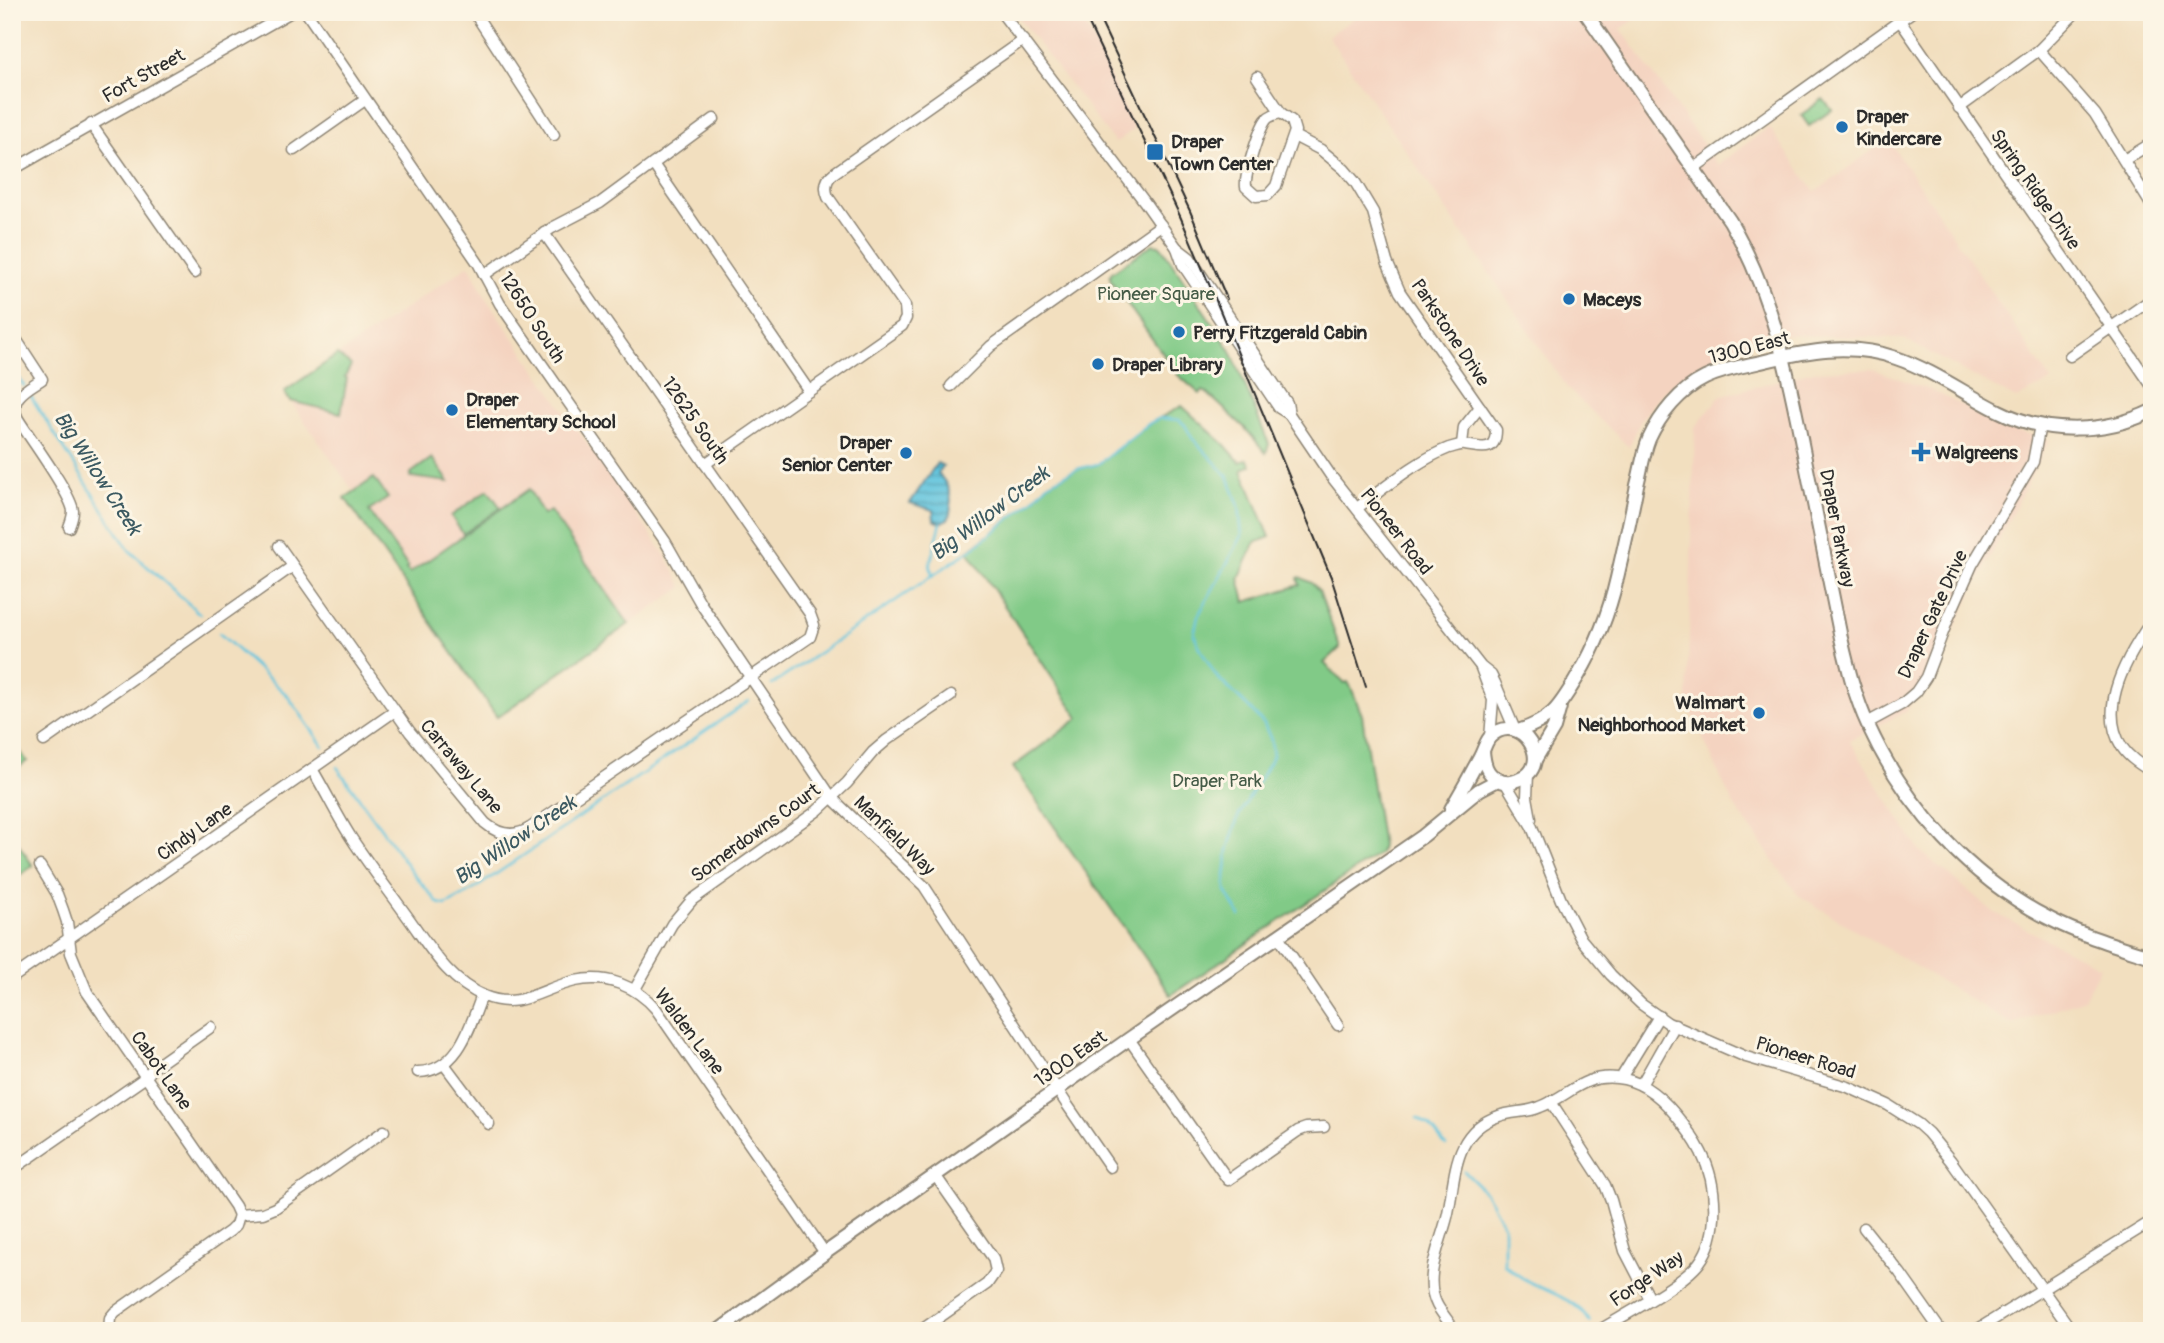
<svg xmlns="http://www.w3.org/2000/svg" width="2164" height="1343" font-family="Pangolin,sans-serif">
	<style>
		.built { fill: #f4d3c0 }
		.green { fill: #81ca87; stroke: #567a59; stroke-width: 2 }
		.water { fill: url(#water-rules); stroke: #467884; stroke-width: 2 }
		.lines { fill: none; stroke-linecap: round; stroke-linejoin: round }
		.stream { stroke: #60c4de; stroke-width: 2.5 }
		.minor-casing { stroke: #8e8575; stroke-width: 13 }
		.major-casing { stroke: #8e8575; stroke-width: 16 }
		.minor { stroke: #fff; stroke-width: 10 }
		.major { stroke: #fff; stroke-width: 12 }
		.tram { stroke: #2b2b2b; stroke-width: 2 }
		.poi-dot { fill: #1f6fb2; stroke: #fcf5e5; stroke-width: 2.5 }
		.labels { text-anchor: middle; stroke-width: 6; stroke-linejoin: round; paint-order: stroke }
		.street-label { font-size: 19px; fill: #2b2b2b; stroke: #fcf5e5 }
		.poi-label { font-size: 19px; font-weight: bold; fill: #2b2b2b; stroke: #fcf5e5; text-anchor: start }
		.park-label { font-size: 19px; fill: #455b47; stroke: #fcf5e5 }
		.water-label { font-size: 21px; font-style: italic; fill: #3b5961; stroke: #fcf5e5 }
	</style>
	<defs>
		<pattern id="water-rules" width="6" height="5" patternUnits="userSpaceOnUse" patternTransform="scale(1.75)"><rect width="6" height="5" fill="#60c4de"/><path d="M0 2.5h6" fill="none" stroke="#4f9fb4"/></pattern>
	</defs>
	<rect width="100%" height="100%" fill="#fcf5e5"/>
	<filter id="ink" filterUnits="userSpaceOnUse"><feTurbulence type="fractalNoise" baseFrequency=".0143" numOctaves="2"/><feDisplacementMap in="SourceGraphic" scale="14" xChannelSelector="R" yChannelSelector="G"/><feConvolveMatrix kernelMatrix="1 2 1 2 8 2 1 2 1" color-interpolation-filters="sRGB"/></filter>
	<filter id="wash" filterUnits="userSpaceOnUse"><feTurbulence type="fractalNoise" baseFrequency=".00686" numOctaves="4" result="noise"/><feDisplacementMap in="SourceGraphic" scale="28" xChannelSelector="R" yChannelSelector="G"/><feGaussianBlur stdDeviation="1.57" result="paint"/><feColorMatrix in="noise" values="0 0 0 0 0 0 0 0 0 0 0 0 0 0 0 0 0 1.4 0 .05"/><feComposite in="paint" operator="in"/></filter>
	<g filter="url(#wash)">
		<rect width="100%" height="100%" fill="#f2dfbf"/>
		<g class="built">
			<path d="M1014,12h66l54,117 -19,14z"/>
			<path d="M1363,12h282l-24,17 97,136 51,-38 46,65 73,-53 163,242 -35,18 -114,-61 -142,-4 -32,18 -29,13 -35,26 -23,29 -12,27 -61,-58 -240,-353z"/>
			<path d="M469,265l18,35 178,255 18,32 -186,130 -152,-219 9,-6 -70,-100z"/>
			<path d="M1873,369l62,23 77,38 37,10 -117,233 -27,39 -56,28 70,110 76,63 105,54 -16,32 -73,25 -213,-129 -65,-91 -46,-101 8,-275 25,-32 94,-25z"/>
		</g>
		<g class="green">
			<path d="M1823,99l9,11 -23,16 -8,-11z"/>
			<path d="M1153,244l6,1 3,3 69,103 38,93 -3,9 -22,-26 -37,-34 -4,-2 -3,3 -22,-19 -67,-94 -1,-6 2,-3z"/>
			<path d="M337,355l14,10 -6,12 2,1 -6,35 -51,-12 -6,-9z"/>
			<path d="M1182,406l42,38 16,18 7,-3 4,6 -9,5 28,67 -15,6 -16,35 6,24 55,-17 -2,-7 2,-1 12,6 7,8 21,57 -16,15 21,20 3,-1c6,10 9,22 14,33l20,131 -2,7 -209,142 -158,-228 66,-49 -111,-167 64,-50 17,-18 28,-14 21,-5 52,-41z"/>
			<path d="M432,458l17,24 -39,-5 1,-4z"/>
			<path d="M374,478l14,20 -19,13 39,56 -2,2 4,4 119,-84 14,26 7,-4 79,113 -132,93 -152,-219z"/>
			<path d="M488,490l13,18 -38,26 -12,-18z"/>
			<path d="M12,740l15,21 -15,11z"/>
			<path d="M12,834l21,32 -21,14z"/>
		</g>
		<path class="water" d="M937,463l6,3 -5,8c13,12 15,28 11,44l-8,5 -7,-3 -1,-10 -23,-7z"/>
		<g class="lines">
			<g class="stream">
				<path d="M12,367l12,19"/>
				<path d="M28,392l101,158 71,64"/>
				<path d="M932,574l-2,-10 11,-41"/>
				<path d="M219,633l68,62 36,51"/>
				<path d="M772,685l201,-137 59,-47 17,-18 28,-14 21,-5 52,-41 10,-5 19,2 6,5 7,13 36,38 11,30 3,30 -44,80 -4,18 7,16 15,26 30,29 18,19 7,16 2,16 -35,61 -10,33 -3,26 1,15 14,25"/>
				<path d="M337,767l75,105 26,31 8,2 24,-13 279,-191"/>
				<path d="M1417,1118l13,8 16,20"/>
				<path d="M1464,1171l22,22 18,33v38c7,6 14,12 22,16 23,13 51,19 64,42"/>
			</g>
		</g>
	</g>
	<g filter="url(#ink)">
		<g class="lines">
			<defs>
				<g id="minor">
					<path d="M306,12l172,251 22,41 165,237 36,63 131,194 92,88 142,217 44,64"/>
					<path d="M474,12l80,123"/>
					<path d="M1001,12l143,189 33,47 6,17 96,143 10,6"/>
					<path d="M1894,12l258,374"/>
					<path d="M2039,50l56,64 57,92"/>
					<path d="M1257,77l24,36 11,8 3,10 -19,55 -8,9 -12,1 -10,-9c-2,-11 13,-57 20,-67 4,-5 9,-6 15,-7"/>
					<path d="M1959,108l80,-58 37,-38"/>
					<path d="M91,124l104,149"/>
					<path d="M1294,136l27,14 23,19 11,13 18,30 14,50 13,30 96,138c0,24 -16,17 -31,15 -5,-1 -11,2 -16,3 -33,13 -63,39 -92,60"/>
					<path d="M294,150l71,-50"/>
					<path d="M2124,160l28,-17"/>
					<path d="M653,164l156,227"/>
					<path d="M1694,168l218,-156"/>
					<path d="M12,170l279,-158"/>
					<path d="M1177,248l13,10 97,145 2,11 42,62 150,191 10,8 4,8 20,47"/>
					<path d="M484,275l68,-47 48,-25 114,-84"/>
					<path d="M12,333l30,46c-15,10 -35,19 -24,40 11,18 53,74 55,92 0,6 -2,11 -4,16"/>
					<path d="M2070,356l82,-57"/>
					<path d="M951,386l40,-40 170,-121"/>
					<path d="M1462,444l2,-17 16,-20"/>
					<path d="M705,464l197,-138 4,-8 -1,-12 -77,-109c-4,-10 -2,-18 6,-24l189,-133"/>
					<path d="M279,546l131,186 75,91c14,12 29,15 45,5l280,-191 4,-12 -4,-11 -266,-381"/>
					<path d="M2152,620c-23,35 -56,86 -30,127 7,11 19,18 30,25"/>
					<path d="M1481,668l12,32 -3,38"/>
					<path d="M1867,723l35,-19 14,-12 10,-15 22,-58 24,-54 61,-103 7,-37"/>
					<path d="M44,741l249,-175"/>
					<path d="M312,769c14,23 25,47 40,70 17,26 37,52 55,77 22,30 41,65 77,80 36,15 58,-8 91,-15 32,-7 61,5 81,28l169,244"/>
					<path d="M1528,774l-1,23 4,22"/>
					<path d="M1505,782l27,45 29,73 20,39 30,36 30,29 27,19 78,34 102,30 40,18 30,19 10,9 23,28 121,170"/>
					<path d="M40,866l17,28 6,16 4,12 4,31 16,39 148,214 4,9"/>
					<path d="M1278,936l60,89"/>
					<path d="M12,978l383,-267"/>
					<path d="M635,989l37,-65 20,-24 125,-89 30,-28 26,-31 14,-12 64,-44"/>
					<path d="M1129,1039l99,141 70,-49 8,-3 18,-1"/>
					<path d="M444,1064l45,60"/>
					<path d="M418,1072c40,-1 52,-45 64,-77"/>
					<path d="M1621,1078l38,-62"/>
					<path d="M1641,1085l34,-60"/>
					<path d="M1551,1102l54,83 6,15 14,51 25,48"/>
					<path d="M12,1170l134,-93 7,-9 58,-41"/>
					<path d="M239,1215l24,-2 12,-5 109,-77"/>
					<path d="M1864,1228l36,45 41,58"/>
					<path d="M109,1331l1,-13 5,-6 115,-81 6,-6 3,-10"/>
					<path d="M920,1331l67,-47 9,-13 -3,-13 -58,-83"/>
					<path d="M1455,1331c-6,-9 -13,-17 -18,-26 -15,-29 5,-63 11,-92 8,-38 5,-82 51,-97 13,-5 28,-3 41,-9 29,-11 42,-33 77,-29 24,2 42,17 57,35 10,12 20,25 27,39 16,31 20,82 -2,111 -17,22 -75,52 -101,68"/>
					<path d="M1975,1331l177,-110"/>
				</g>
				<g id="major">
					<path d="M1585,12l145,209c43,74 59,155 75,238 12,60 24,120 36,179 7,30 14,59 27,87 38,83 102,154 184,195 31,16 66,26 100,37"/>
					<path d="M1518,731c36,-12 41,-24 60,-55 18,-30 31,-63 39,-98 7,-30 14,-62 20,-93 4,-15 6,-31 12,-46 11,-24 31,-49 56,-61 17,-8 37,-12 56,-16 45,-11 89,-20 135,-4 36,12 69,36 103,53 47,24 106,23 153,0"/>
					<path d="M1535,760l19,-32 6,-21"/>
					<path d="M1451,809c10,-17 20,-35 29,-52 4,-7 5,-14 10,-20 30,-29 67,29 28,43 -7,3 -15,3 -21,-1 -11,-6 -13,-16 -14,-28"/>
					<path d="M718,1331l107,-78 304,-214 294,-203 56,-46 19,-10"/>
				</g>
			</defs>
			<use href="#minor" class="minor-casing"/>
			<use href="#major" class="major-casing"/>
			<use href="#minor" class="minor"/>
			<use href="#major" class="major"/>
			<g class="tram">
				<path d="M1083,12l97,204 32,75 119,286 35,110"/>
				<path d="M1096,12l94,199 37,88"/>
			</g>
		</g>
	</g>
	<g class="poi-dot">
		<circle cx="1842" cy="127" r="7"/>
		<rect x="1146" y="143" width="18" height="18" rx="3.5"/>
		<circle cx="1569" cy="299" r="7"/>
		<circle cx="1179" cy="332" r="7"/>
		<circle cx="1098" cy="364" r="7"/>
		<circle cx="452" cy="410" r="7"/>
		<path d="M1917.5 441.5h7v7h7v7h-7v7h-7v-7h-7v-7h7z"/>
		<circle cx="906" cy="453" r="7"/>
		<circle cx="1759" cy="713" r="7"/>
	</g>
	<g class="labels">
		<g class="street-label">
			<text transform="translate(143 75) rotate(-29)" y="7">Fort Street</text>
			<text transform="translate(2036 189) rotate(55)" y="7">Spring Ridge Drive</text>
			<text transform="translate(533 317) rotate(57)" y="7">12650 South</text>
			<text transform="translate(1451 332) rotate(56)" y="7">Parkstone Drive</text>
			<text transform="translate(1749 347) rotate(-14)" y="7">1300 East</text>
			<text transform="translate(696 420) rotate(55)" y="7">12625 South</text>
			<text transform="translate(1838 528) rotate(79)" y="7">Draper Parkway</text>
			<text transform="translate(1397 531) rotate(52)" y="7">Pioneer Road</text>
			<text transform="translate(1932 614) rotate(-65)" y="7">Draper Gate Drive</text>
			<text transform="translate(462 766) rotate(50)" y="7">Carraway Lane</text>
			<text transform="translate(194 831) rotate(-35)" y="7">Cindy Lane</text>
			<text transform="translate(755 832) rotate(-36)" y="7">Somerdowns Court</text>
			<text transform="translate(895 835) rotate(44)" y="7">Manfield Way</text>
			<text transform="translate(690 1031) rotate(53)" y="7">Walden Lane</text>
			<text transform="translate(1806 1057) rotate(17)" y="7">Pioneer Road</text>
			<text transform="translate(1070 1058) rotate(-35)" y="7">1300 East</text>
			<text transform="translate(162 1070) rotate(55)" y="7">Cabot Lane</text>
			<text transform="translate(1646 1278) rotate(-34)" y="7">Forge Way</text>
		</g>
		<g class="poi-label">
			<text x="1856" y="123">Draper<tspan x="1856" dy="22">Kindercare</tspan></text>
			<text x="1171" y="148">Draper<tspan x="1171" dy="22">Town Center</tspan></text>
			<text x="1583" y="306">Maceys</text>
			<text x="1193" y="339">Perry Fitzgerald Cabin</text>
			<text x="1112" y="371">Draper Library</text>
			<text x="466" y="406">Draper<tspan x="466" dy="22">Elementary School</tspan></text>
			<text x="892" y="449" text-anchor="end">Draper<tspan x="892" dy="22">Senior Center</tspan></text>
			<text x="1935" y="459">Walgreens</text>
			<text x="1745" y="709" text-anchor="end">Walmart<tspan x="1745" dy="22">Neighborhood Market</tspan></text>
		</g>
		<g class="park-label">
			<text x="1156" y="300">Pioneer Square</text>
			<text x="1217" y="787">Draper Park</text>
		</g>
		<g class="water-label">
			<text transform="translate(98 473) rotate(57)" y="7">Big Willow Creek</text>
			<text transform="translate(990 513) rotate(-37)" y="7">Big Willow Creek</text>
			<text transform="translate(515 840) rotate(-34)" y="7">Big Willow Creek</text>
		</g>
	</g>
	<rect width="2164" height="1343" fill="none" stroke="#fcf5e5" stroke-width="42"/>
</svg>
